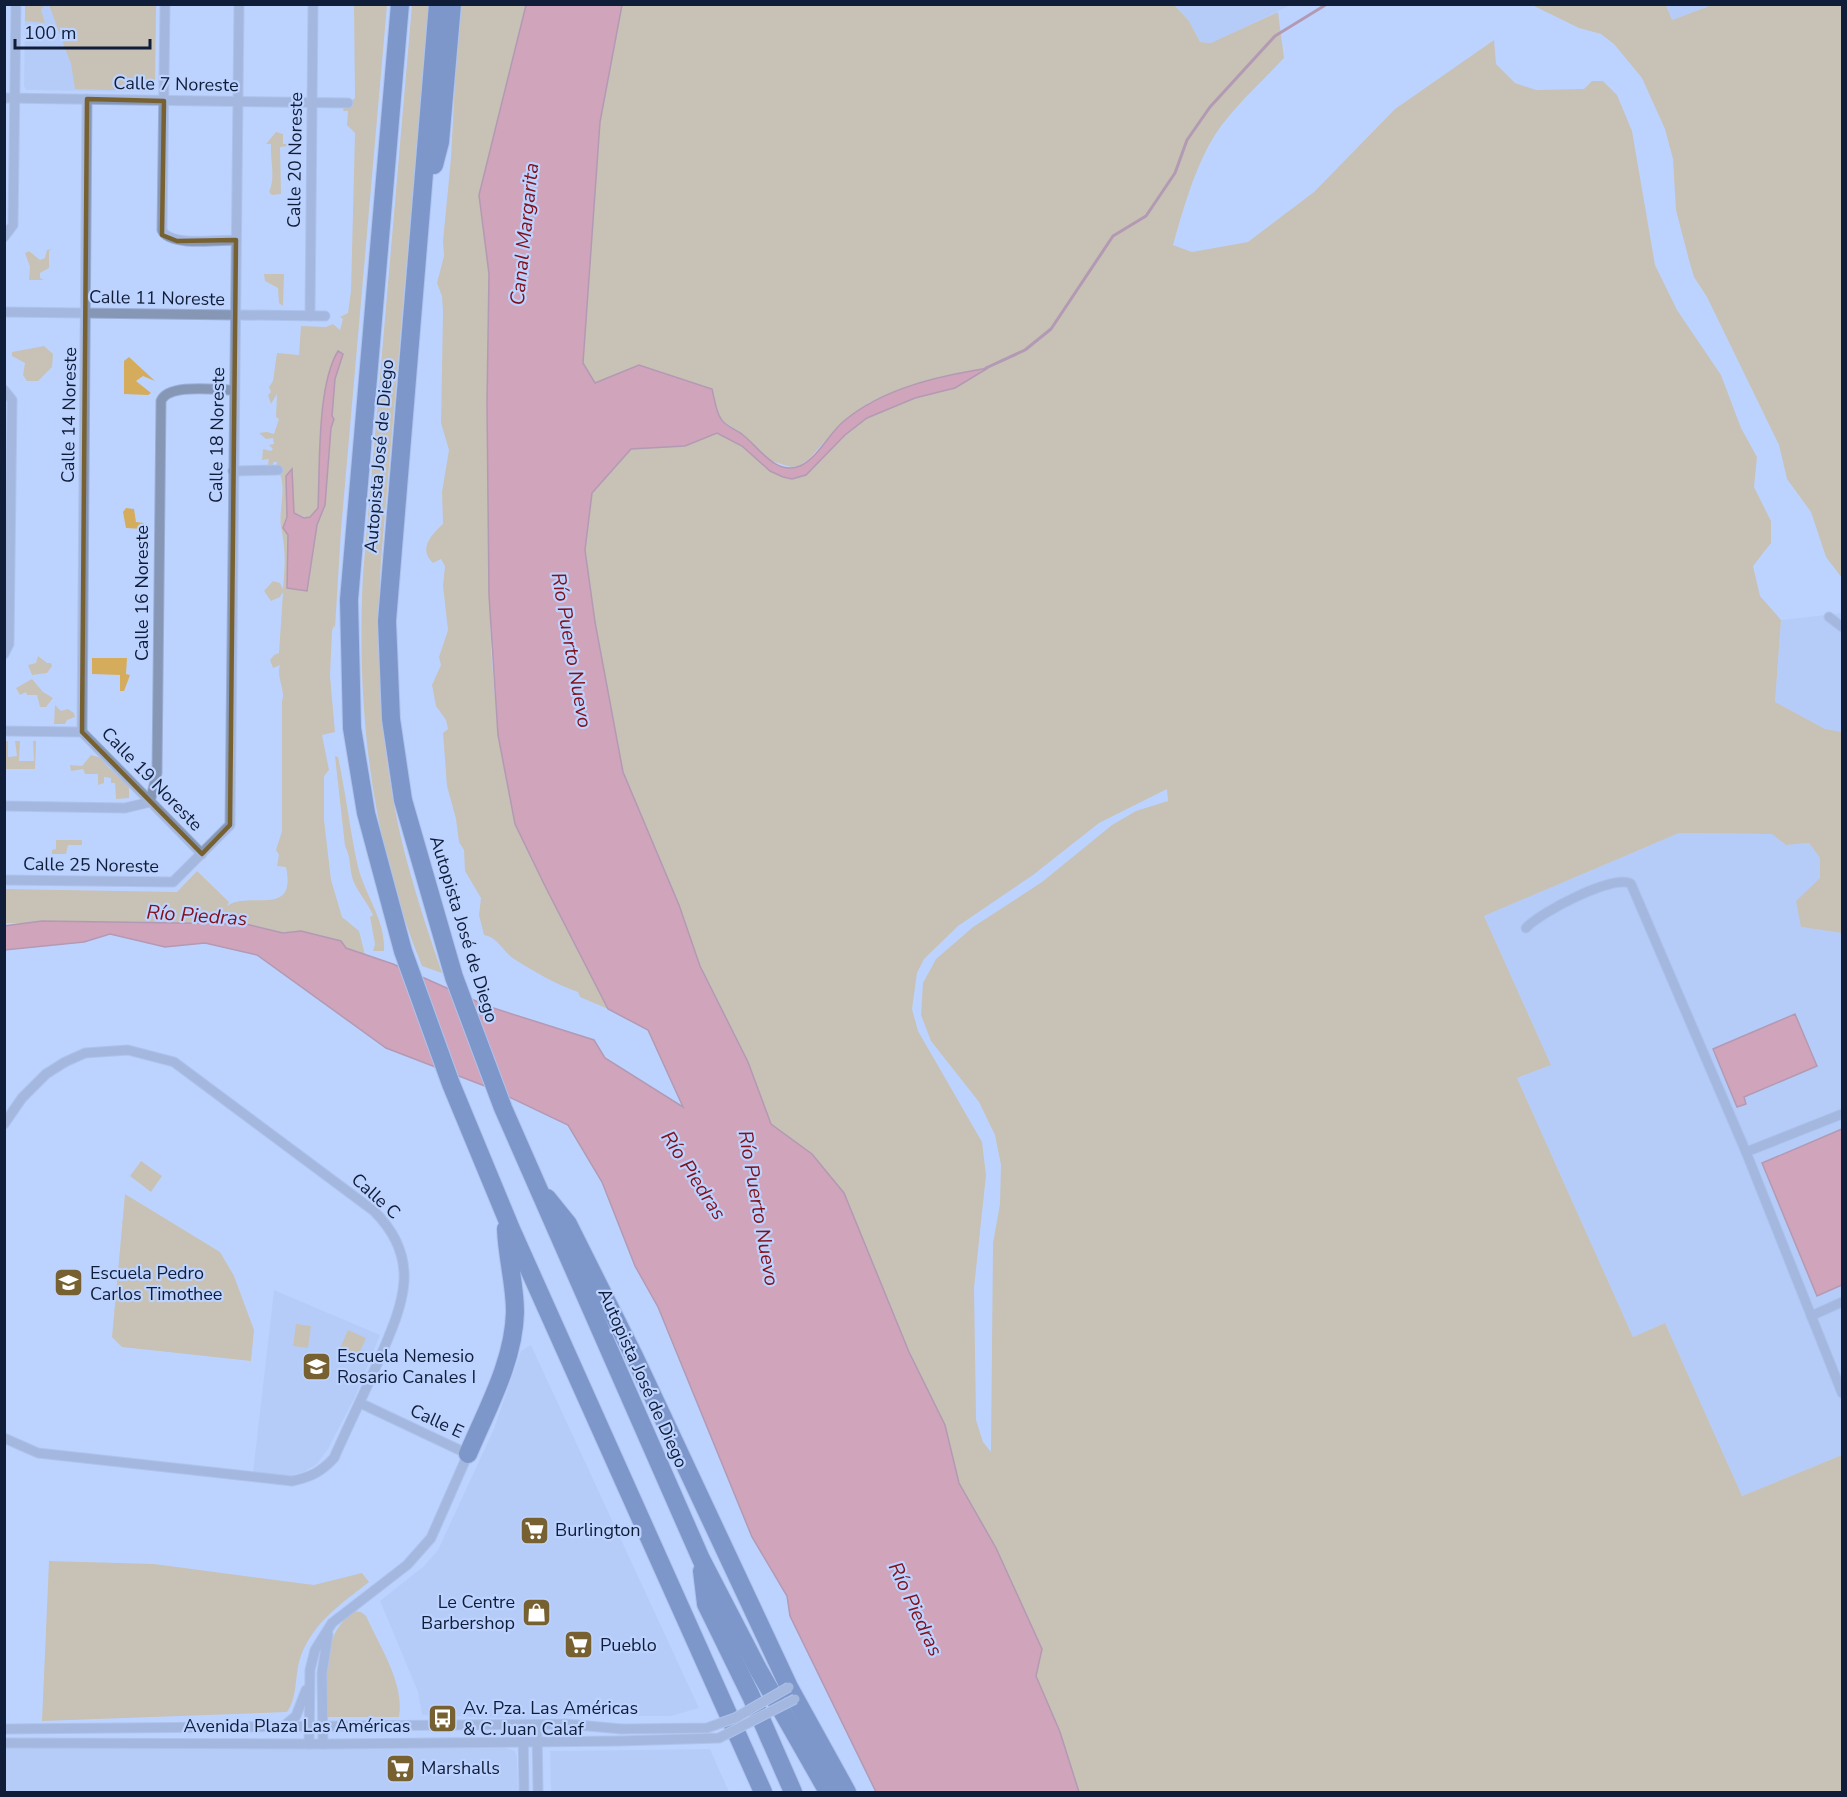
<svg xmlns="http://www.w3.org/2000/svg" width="1847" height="1797" font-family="'Nunito Sans',sans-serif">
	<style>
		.built { fill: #acc4f2 }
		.green { fill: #d4ac5b; fill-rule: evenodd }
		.water { fill: #e66b67; stroke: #a65459; stroke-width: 1.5 }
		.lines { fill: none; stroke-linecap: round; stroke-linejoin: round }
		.stream { stroke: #a65459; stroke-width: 3 }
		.minor-casing { stroke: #9aafd7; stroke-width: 11 }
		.motorway-casing { stroke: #9aafd7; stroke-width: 20 }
		.minor { stroke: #8696b5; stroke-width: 9 }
		.motorway { stroke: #324f8d; stroke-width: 18 }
		.minor-bridge-casing { stroke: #9aafd7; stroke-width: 11; stroke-linecap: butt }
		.minor-bridge { stroke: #8696b5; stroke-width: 9 }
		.marked { fill: none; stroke: #786131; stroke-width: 4.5; stroke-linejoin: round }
		.labels { text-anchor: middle; stroke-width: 4.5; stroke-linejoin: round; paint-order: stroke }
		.street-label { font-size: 18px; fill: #101d38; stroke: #bdd3ff }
		.poi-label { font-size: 18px; fill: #101d38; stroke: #bdd3ff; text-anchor: start }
		.water-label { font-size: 20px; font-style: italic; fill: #82101a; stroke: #bdd3ff }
	</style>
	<rect width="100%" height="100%" fill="#bdd3ff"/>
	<g class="built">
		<path d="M25,5h131l-2,84 -4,3 -124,-2 -2,-4z"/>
		<path d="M1174,5h117l-79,38 -12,-1 -11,-21z"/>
		<path d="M1666,5h46l-40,15z"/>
		<path d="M1842,613v119l-17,-3 -50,-27 6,-82z"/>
		<path d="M1679,833l94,1 13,11 23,-2 11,15v20l-19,49 41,6v522l-100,41 -77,-173 -32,14 -116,-259 34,-13 -67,-149z"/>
		<path d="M274,1290l106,45 -25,62 -27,52 -11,15 -13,8 -16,4 -35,-4z"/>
		<path d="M531,1345l168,363 -28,8h-100l-47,3 -102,-4 -4,-23 -38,-91 44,-35 14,-16 55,-119 28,-80z"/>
		<path d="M503,1747l12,4 2,6 1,35h-513l-1,-44z"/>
		<path d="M710,1749l19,43h-178l-1,-41z"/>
	</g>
	<g class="green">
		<path d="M25,5l19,1 -3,4 4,13 -20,-2z"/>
		<path d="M49,5h107l-1,82 -2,4 -78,-2 -4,-25z"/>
		<path d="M354,5h33l-46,525 -6,98 -1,-3 -2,6 -2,45 5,56 -13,3 7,35 -5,6v44l7,60 11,37 17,14 6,24 -19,-7 -5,-7 -40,-10 -18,2 -25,-6 -31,-3 -5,-11v9l-26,2 -191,-1v-34l172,3 20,-21 32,31 -2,4c22,-16 70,13 59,-39l-9,-1 2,-11 -3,-5 6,-19v-130c4,-11 -6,-23 -2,-36l-7,3 -3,-8 4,-5 5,-2 4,-61 -3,5 -9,4 -7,-10 9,-10 7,2 3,6c2,-26 3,-37 -2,-62 -3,-20 8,-42 -5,-60l1,-5h-3l-3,5 -3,-3 1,-5 -7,1 1,-11 8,2 2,-2 -4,-4 5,-1 -1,-6 -7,1 -7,-6 8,-1 7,2 5,-15 -3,-2 1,-23 -6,10 -3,-9 3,-3 -2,-5 4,-6 4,-28 22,2 2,-29 25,1 7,-3 7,6 3,-11 -3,-2 8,-4 3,-22 4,-158 -8,-8 1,-14h-5l1,-5 11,-8zM339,351l4,3 -8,25 -10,126 -7,19 -30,30v-19l-4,-12 3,-6 5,-47 2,43 14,5 10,-10c2,-38 -1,-130 21,-157z"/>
		<path d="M412,5h17l-48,555c-5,93 -1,186 20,278 11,46 26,91 41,135l-20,-7c-51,-124 -66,-259 -59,-392z"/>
		<path d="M459,5h67l-47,190 10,79 -2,130 4,245 7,86 17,89 93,185 -28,-12 -2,-5c-23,-8 -45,-21 -64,-33 -12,-8 -15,-21 -30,-24l-5,-20 2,-17 -16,-27 -1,-21 -5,-8 -3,-23 -9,-33 -4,-53 5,-4 -2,-9 -10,-14 -4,-21 9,-20 -2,-8 9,-27 -5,-44 2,-20 -4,-7 -8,4c-15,-14 -2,-28 10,-39l-1,-32 7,-42 -8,-27 2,-111 -1,-16 -5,-13 7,-27 -1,-15 8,-83z"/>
		<path d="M622,5h552l15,16 11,21 11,1 67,-31 6,46c-25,27 -57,54 -75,87 -17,32 -26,65 -36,100l19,7 56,-10 66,-50 81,-83 99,-69 2,24 19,19 21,7 48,-1 8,-8h11l14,14 15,36 23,134 22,45 44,65 20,53 16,29 -3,30 17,34v22l-18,23 7,30 21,24 -6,82 50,27 17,3v201l-41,-6 -5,-26 24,-23v-20l-11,-15 -23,2 -14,-11 -93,-1 -195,83 67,149 -34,13 116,259 32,-14 77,173 100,-41v337h-763l-19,-60 -24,-56 6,-27 -46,-101 -37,-65 -14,-58 -36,-73 -65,-159 -32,-39 -41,-30 -23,-62 -48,-96 -21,-61 -56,-133 -28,-150 -10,-72 7,-57 39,-44 54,-3 32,-14 25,14 28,25 13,6 9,2 14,-4 39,-40 22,-17 48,-20 40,-10 31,-20 -88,22 -28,12 -29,21 -32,36 -10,7 -8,1 -23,-7 -23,-24 -106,-71 -44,19 -12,-21 17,-241zM1167,789l1,12 -32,10 -24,14 -70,57 -69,45 -37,32 -13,24 -2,32 10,26 48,61 16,33 6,30 -1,39 -7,39 -2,209 -8,-10 -7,-22 -2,-132 12,-113 -4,-33 -64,-111 -6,-22 5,-36 7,-14 34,-33 75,-51 66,-52z"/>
		<path d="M1536,5h130l6,15 40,-15h130v573l-16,-21 -15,-45 -24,-33 -8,-34 -72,-148 -13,-20 -5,-17 -13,-50 -3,-51 -8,-30 -23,-51 -28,-34 -13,-10 -22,-6 -45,-22z"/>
		<path d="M276,132l7,2v10h7v2l-10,1 1,47 -9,1 -3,-3c7,-15 1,-30 2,-48h-5z"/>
		<path d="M52,249l-3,2v17l-9,5v5l4,2h-15l1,-13 -5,-14 4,-2 11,9 5,-2 2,-8z"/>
		<path d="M264,274h20l-1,32 -4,-3 -1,-15 -13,-7z"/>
		<path d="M44,346l9,8 -1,13 -14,14h-11l-4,-6 2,-12 -13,-7v-4z"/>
		<path d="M129,357l26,24 -12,-5 -7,5 15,12 -3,2 -24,-1v-33z"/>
		<path d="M126,508l8,1 2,13 8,1v6l-18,-1 -3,-16z"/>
		<path d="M38,656l9,7h4l1,3 -5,7 -15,2 -4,-10 8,-2z"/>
		<path d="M92,658h35l-1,16 4,1 -6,16h-4v-16l-28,-1z"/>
		<path d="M32,679l11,13 10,6 -7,9h-6l-3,-12h-10l-1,-3 -6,3 -4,-7z"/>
		<path d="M55,705l6,6 7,-2 6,4 1,4 -8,3 -2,4h-11z"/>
		<path d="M4,741h4v16l9,-1 -2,-15h5l-1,20h15l-1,-20h3l-1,28h-30z"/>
		<path d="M91,755l11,3 6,9 21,18v13l-13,1 -1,-16h-4v-5l-7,-1v6l-6,2v-11h-13l-2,-5 -12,2 -1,-6 12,1z"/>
		<path d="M335,756l3,1c8,37 12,74 20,110 7,28 28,54 26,84h-11l2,-7 -5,-27 3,-2c-6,-13 -16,-24 -20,-35 -4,-12 -2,-23 -8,-34z"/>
		<path d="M56,840h26v5h-14l-2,9h-14v-4l4,-1z"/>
		<path d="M141,1161l21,15 -11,16 -21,-16z"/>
		<path d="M125,1194l95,58 14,24 20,54 -3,31 -129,-14 -10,-10z"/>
		<path d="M296,1324l15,2 -3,22 -15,-2z"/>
		<path d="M348,1330l18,8 -11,25 -18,-8z"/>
		<path d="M49,1561l105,3 160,21 48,-12 7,9c-29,23 -59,42 -70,80 -4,17 -2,36 -12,50l-245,9z"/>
		<path d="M353,1611l8,1 5,4c13,29 39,68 33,101h-72c0,-42 -9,-75 26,-106z"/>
	</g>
	<g class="water">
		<path d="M526,5h96l-22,117 -17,241 12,20 44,-18 73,24c2,8 4,23 9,30 4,7 16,11 22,16 16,12 32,41 57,31 18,-8 29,-33 44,-45 39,-33 95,-45 144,-53l-33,20 -40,10 -48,20 -22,17 -39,40 -14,4 -9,-2 -13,-6 -28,-25 -25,-13 -32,13 -54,3 -39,44 -7,57 10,72 28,150 56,133 21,61 48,96 23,62 41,30 32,39 65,159 36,73 14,58 37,65 46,101 -6,27 24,56 19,60h-203l-86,-176 -3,-20 -35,-59 -94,-230 -23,-41 -33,-84 -34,-57 -78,-37 -104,-40 -129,-93 -52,-12 -40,4 -55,-13 -26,8 -79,8 -1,-24 38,-5 204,3 37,9 18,-2 40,10 5,7 47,16 94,42 107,34 11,18 78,49 -35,-77 -40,-21 -63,-123 -30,-62 -17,-89 -9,-140 -2,-191 2,-130 -10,-79z"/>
		<path d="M338,351l5,3 -8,25 -3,37 2,3 -3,9 -6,77 -8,20 -10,66 -20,-3 1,-53 -5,-7 4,-11 -1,-41 6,-7 2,44 10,5 6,-1 8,-9c2,-43 -1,-123 20,-157z"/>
		<path d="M1795,1014l22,52 -73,31 2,7 -9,3 -24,-58z"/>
		<path d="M1842,1129v156l-25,11 -55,-133z"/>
	</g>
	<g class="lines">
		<path class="stream" d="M986,368l39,-18 26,-21 62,-93 33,-20 29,-43 12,-33 23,-33 65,-71 52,-32"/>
		<defs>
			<g id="minor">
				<path d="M165,4l-3,226c7,17 57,10 74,10"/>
				<path d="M4,98l344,5"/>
				<path d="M4,237l9,-12 3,-221"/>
				<path d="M4,312l321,4"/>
				<path d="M310,316l3,-312"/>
				<path d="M4,390l8,10 -3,244 -5,10"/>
				<path d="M233,471l45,-1"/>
				<path d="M1829,617l13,10"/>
				<path d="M4,731l78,1 120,122"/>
				<path d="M82,732l5,-633"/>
				<path d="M4,806l121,2 25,-6 7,-29 4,-372c7,-18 55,-11 73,-11"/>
				<path d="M4,880l169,2 57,-57 9,-821"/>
				<path d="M1526,928c13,-15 89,-55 105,-44l115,268 96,241"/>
				<path d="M4,1124l18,-26 24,-24 19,-12 20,-9 43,-3 46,12 200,149c50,50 28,95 4,151 -14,32 -30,64 -44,96 -13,14 -23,19 -42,23l-254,-28 -34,-15"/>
				<path d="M1746,1152l96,-38"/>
				<path d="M1811,1316l31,-14"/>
				<path d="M523,1725l1,67"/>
				<path d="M537,1725l1,67"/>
				<path d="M284,1726l12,-10 10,-26"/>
				<path d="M4,1729l563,-5 54,5"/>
				<path d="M4,1743l325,1 290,-3"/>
				<path d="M309,1744l1,-74 5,-20 17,-27 75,-58 24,-27 37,-84 -108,-51"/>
				<path d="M323,1744l-1,-71 6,-39"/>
			</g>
			<g id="motorway">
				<path d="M400,4l-51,596 3,128 14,85 37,138 48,133 60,145 252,563"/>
				<path d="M438,4l-51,617 4,98 12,81 51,177 49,131 198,451 57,110 70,123"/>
				<path d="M434,165l6,-23 12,-138"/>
				<path d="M547,1198l21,26 67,134 154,329 58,105"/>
				<path d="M468,1454c19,-45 46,-93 47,-142 0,-28 -8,-55 -9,-83"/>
				<path d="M702,1571l4,33 45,92 42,96"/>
			</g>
		</defs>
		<use href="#minor" class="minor-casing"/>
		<use href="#motorway" class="motorway-casing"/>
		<use href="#minor" class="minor"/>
		<use href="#motorway" class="motorway"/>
		<defs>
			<g id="minor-bridge">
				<path d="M621,1729l86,-1 28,-10 54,-31"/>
				<path d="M619,1741l100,-3 76,-39"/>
			</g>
		</defs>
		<use href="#minor-bridge" class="minor-bridge-casing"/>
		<use href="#minor-bridge" class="minor-bridge"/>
	</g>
	<path d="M0 0H1847V1797H0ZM87,99l77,2 -2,134 15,6 59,-1 -6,585 -28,29 -120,-122z" fill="#bdd3ff" fill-opacity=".55" fill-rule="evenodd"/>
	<path class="marked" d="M87,99l77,2 -2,134 15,6 59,-1 -6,585 -28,29 -120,-122z"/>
	<defs>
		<symbol id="school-square" viewBox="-11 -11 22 22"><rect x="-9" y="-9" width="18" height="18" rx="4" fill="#786131" stroke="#bdd3ff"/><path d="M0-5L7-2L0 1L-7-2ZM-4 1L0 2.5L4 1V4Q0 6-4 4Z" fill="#fff"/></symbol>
		<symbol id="supermarket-square" viewBox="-11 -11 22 22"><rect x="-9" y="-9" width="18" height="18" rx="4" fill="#786131" stroke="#bdd3ff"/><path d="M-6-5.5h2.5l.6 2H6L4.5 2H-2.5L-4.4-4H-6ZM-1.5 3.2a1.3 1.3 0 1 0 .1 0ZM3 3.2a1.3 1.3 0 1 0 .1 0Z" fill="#fff"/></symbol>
		<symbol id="shop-square" viewBox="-11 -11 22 22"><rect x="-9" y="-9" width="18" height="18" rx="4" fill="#786131" stroke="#bdd3ff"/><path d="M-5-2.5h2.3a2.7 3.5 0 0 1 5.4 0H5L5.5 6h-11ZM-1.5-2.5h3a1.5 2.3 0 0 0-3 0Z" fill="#fff"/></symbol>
		<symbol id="bus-square" viewBox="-11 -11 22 22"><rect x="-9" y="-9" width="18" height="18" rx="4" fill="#786131" stroke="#bdd3ff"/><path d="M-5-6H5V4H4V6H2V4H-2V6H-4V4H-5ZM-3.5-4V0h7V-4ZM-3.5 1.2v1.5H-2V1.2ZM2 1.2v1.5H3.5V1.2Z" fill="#fff"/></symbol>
	</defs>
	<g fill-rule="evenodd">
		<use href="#school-square" x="52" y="1266" width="33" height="33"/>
		<use href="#school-square" x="300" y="1350" width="33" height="33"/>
		<use href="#supermarket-square" x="518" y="1514" width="33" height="33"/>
		<use href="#shop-square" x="520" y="1596" width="33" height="33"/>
		<use href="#supermarket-square" x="562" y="1628" width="33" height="33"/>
		<use href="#bus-square" x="426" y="1702" width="33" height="33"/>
		<use href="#supermarket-square" x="384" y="1752" width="33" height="33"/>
	</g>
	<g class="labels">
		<g class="street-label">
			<text transform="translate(176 84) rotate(1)" y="6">Calle 7 Noreste</text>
			<text transform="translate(295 160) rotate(-89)" y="6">Calle 20 Noreste</text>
			<text transform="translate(157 298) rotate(1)" y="6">Calle 11 Noreste</text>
			<text transform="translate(69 415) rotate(-89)" y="6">Calle 14 Noreste</text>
			<text transform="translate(217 435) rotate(-89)" y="6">Calle 18 Noreste</text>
			<text transform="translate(379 456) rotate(-85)" y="6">Autopista José de Diego</text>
			<text transform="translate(142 593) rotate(-90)" y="6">Calle 16 Noreste</text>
			<text transform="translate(152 779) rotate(46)" y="6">Calle 19 Noreste</text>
			<text transform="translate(91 865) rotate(1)" y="6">Calle 25 Noreste</text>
			<text transform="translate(464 929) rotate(73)" y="6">Autopista José de Diego</text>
			<text transform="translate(376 1196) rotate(42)" y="6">Calle C</text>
			<text transform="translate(643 1378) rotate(66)" y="6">Autopista José de Diego</text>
			<text transform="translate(437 1421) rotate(25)" y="6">Calle E</text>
			<text x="297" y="1732">Avenida Plaza Las Américas</text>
		</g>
		<g class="poi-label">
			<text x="90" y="1279">Escuela Pedro<tspan x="90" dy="21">Carlos Timothee</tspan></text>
			<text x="337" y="1362">Escuela Nemesio<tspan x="337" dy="21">Rosario Canales I</tspan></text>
			<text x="555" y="1536">Burlington</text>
			<text x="515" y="1608" text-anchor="end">Le Centre<tspan x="515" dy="21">Barbershop</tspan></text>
			<text x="600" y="1651">Pueblo</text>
			<text x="463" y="1714">Av. Pza. Las Américas<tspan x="463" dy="21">&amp; C. Juan Calaf</tspan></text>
			<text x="421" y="1774">Marshalls</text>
		</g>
		<g class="water-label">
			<text transform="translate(524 234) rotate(-84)" y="7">Canal Margarita</text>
			<text transform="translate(572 650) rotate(80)" y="7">Río Puerto Nuevo</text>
			<text transform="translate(197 915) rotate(4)" y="7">Río Piedras</text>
			<text transform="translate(694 1175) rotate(57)" y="7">Río Piedras</text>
			<text transform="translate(759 1208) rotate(80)" y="7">Río Puerto Nuevo</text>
			<text transform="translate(916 1609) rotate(65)" y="7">Río Piedras</text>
		</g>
	</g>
	<rect width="1847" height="1797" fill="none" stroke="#101d38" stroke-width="12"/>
	<path d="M15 39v9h135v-9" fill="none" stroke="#101d38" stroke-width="3"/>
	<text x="24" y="39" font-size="18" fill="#101d38" stroke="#bdd3ff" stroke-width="4.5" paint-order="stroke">100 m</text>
</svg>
